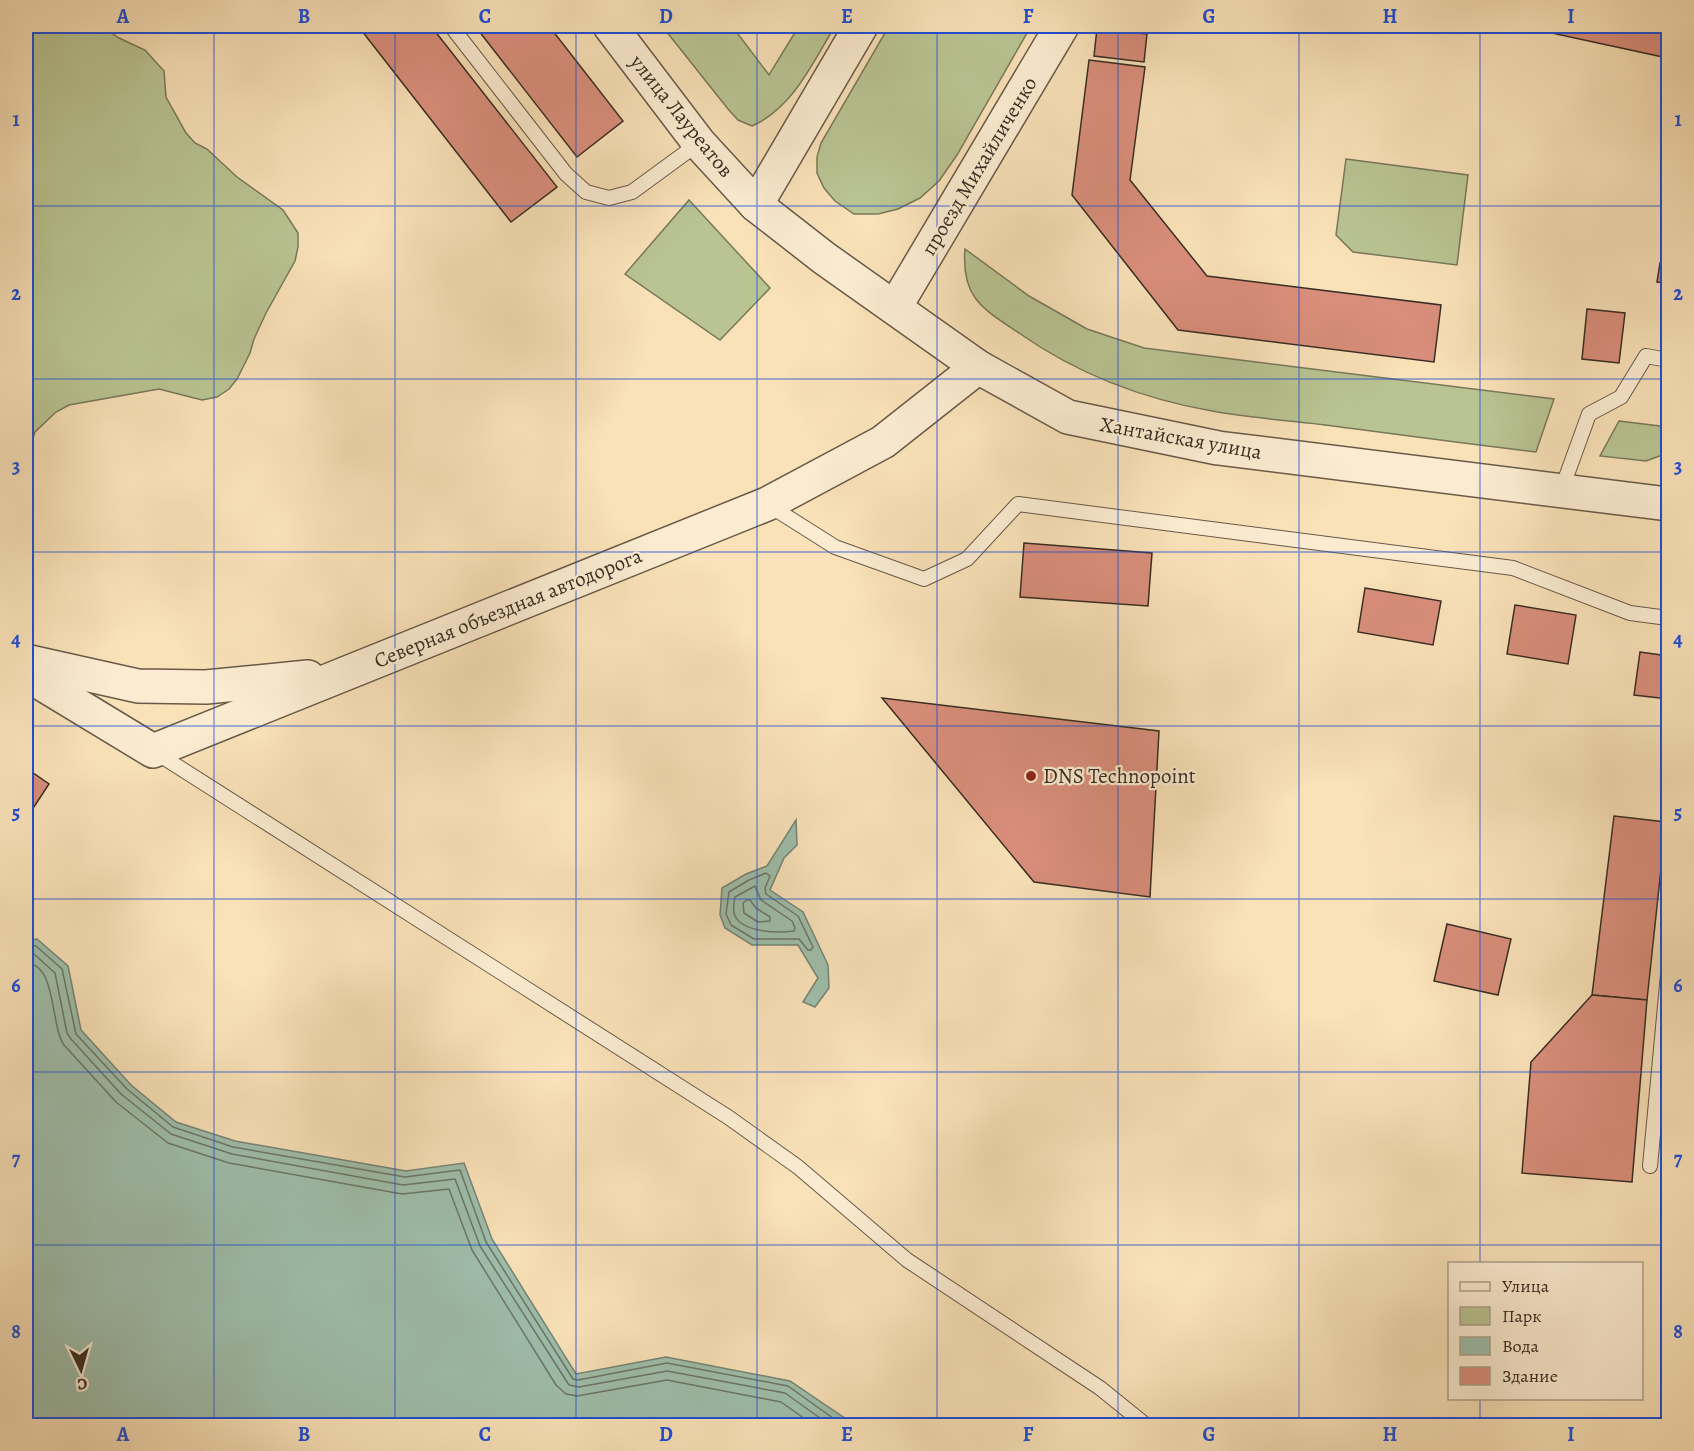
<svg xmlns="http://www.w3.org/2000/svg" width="1694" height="1451" font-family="Alegreya,serif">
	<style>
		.green { fill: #b9c492; stroke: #78785a; stroke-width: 1.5 }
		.water { fill: #9ebeab; stroke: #758474; stroke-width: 1.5 }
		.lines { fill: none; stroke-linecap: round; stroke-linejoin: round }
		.shore { stroke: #6b7666; stroke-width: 1.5 }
		.building { fill: #d98e7b; stroke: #382d22; stroke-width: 1.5 }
		.service-casing { stroke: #685a48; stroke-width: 16 }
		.tertiary-casing { stroke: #685a48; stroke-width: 36 }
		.service { stroke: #fbecd1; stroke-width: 14 }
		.tertiary { stroke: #fbecd1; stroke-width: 33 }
		.grid { fill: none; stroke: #1d4ed8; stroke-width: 1.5; stroke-opacity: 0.55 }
		.poi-dot { fill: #8f2418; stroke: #fbecd1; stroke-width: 2 }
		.labels { text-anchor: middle; stroke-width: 4.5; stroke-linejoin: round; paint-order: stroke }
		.street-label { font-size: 21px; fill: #382d22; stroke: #fbecd1 }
		.poi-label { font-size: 21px; fill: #382d22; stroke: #fbecd1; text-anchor: start }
		.neatline { fill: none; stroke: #1d4ed8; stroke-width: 2 }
		.grid-label { font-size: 20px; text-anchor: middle; font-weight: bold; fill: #1d4ed8 }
	</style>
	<rect width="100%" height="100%" fill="#f9e1b8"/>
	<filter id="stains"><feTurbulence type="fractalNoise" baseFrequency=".00333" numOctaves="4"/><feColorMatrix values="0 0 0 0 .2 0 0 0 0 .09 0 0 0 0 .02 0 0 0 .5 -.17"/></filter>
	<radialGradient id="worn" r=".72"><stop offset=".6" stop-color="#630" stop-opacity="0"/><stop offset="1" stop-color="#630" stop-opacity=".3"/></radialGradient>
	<g class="green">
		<path d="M26,26h79l2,4 12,8 26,12 19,21 2,26 20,36 9,10 12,6 30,28 46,33 15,23v14l-3,14 -29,52 -12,26 -4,14 -13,26 -8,10 -12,8 -15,3 -43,-11 -90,16 -13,7 -21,20 -9,28z"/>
		<path d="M662,26h70l37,49 30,-49h36c-22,36 -42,82 -83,100l-14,-6 -10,-11z"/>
		<path d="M889,26h142l-74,129 -18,26 -19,17 -22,11 -20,5h-24l-19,-13 -11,-13 -7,-15v-16l4,-14z"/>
		<path d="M1346,159l122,16 -11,90 -104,-13 -17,-17z"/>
		<path d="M689,200l81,88 -50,52 -95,-66z"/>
		<path d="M965,249l64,47 58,33 57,19 410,51 -18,53c-68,-8 -135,-17 -203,-26 -40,-5 -81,-8 -121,-15 -69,-12 -136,-38 -193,-78 -36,-24 -58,-35 -54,-84z"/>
		<path d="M1619,421l49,6v26l-22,8 -46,-5z"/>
	</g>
	<g class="water">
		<path d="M796,820l1,25 -13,13 -14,32 33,22 25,53 1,23 -14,19 -12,-5 15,-24 -20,-33h-46l-27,-17 -5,-13 2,-27 24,-14 21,-8z"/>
		<path d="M37,939l31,27 13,64 50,55 45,37 59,19 171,30 58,-8 28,76 84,135 90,-17 124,24 65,44h-829v-484z"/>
	</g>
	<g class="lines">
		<g class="shore">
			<path d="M766,873l4,3 -5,12 1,6 32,22 15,31 -2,3h-3l-9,-11h-45l-23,-14 -5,-11 3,-22 20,-12z"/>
			<path d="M755,886l6,14 31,21 3,7 -1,3c-16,2 -50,2 -59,-15 -3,-5 -1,-13 0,-19z"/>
			<path d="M747,900h3l6,8 14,9v4l-12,1 -14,-9 -1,-10z"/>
			<path d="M26,946h10l26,23 14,65 51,55 46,38 60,20 172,30 55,-7 26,72 87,137 5,1 89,-17 121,23 56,40"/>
			<path d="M26,954h8l21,19 12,60 4,6 50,55 50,40 61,20 171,31 52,-6 25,67 89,139 10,2 88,-16 118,22 46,33"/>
			<path d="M26,963c31,1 24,62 38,82l52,57 52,41 61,20 173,31 47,-5 23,61 84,135 10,9 11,2 90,-16 114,22 34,24"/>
		</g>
	</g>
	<g class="building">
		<path d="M358,26h73l126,161 -46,35z"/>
		<path d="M475,26h74l74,95 -46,36z"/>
		<path d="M1519,26h149v6l-5,25z"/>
		<path d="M1097,28l50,6 -3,28 -50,-6z"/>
		<path d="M1089,60l56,7 -15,113 77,96 234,29 -7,57 -256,-32 -106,-135z"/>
		<path d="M1660,263l8,1v19l-11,-1z"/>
		<path d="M1587,309l38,4 -6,50 -37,-4z"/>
		<path d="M1024,543l128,10 -4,53 -128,-9z"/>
		<path d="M1365,588l76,13 -8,44 -75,-13z"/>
		<path d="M1515,605l61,10 -8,49 -61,-10z"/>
		<path d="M1640,652l28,4v43l-34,-4z"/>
		<path d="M882,698l277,33 -9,166 -116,-15z"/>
		<path d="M26,768l23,16 -23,35z"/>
		<path d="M1614,816l52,6 -19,178 -55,-5z"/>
		<path d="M1447,924l64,15 -13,56 -64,-14z"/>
		<path d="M1592,995l55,5 -15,182 -110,-9 9,-111z"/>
	</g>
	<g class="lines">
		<defs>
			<g id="service">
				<path d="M451,26l115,148 20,18 23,6 23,-6 67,-49"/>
				<path d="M1561,491l28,-77 32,-17 25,-41 22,4"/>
				<path d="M767,504l68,43 89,32 43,-20 51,-55 495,64 117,45 38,5"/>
				<path d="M155,752l573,365 70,50 109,93 193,128 47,38"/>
				<path d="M1650,1166l18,-192"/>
			</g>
			<g id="tertiary">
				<path d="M610,26l89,117 57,62 68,53 154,109 90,50 150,31 450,56"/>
				<path d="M756,205l105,-179"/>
				<path d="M895,307l167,-281"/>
				<path d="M26,661l112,25 68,1 102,-10"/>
				<path d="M26,674l127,77 614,-247 116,-62 95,-75"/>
			</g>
		</defs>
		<use href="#service" class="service-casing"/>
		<use href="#tertiary" class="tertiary-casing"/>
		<use href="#service" class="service"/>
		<use href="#tertiary" class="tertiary"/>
	</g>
	<path class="grid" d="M214,26v1400M395,26v1400M576,26v1400M757,26v1400M937,26v1400M1118,26v1400M1299,26v1400M1480,26v1238M26,206h1642M26,379h1642M26,552h1642M26,726h1642M26,899h1642M26,1072h1642M26,1245h1642M1480,1398v28"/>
	<circle class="poi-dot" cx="1031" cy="776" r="6"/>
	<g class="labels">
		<g class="street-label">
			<text transform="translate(682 116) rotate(51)" y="7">улица Лауреатов</text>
			<text transform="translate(979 166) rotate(-59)" y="7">проезд Михайличенко</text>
			<text transform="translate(1181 438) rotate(10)" y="7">Хантайская улица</text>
			<text transform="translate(508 608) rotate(-22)" y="7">Северная объездная автодорога</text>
		</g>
		<g class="poi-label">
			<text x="1043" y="783">DNS Technopoint</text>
		</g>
	</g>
	<rect width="1694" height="1451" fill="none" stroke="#f9e1b8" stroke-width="66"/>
	<rect x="1448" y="1262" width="195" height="138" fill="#fbecd1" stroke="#ada08b" stroke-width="1.5"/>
	<rect x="1460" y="1282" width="30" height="9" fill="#fbecd1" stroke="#ada08b" stroke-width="1.5"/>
	<text x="1502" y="1292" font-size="18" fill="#382d22">Улица</text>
	<rect x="1460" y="1307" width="30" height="18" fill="#b9c492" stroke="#ada08b" stroke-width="1.5"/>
	<text x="1502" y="1322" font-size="18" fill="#382d22">Парк</text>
	<rect x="1460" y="1337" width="30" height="18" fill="#9ebeab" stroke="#ada08b" stroke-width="1.5"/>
	<text x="1502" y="1352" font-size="18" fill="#382d22">Вода</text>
	<rect x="1460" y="1367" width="30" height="18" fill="#d98e7b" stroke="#ada08b" stroke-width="1.5"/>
	<text x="1502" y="1382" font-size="18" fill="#382d22">Здание</text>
	<g transform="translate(81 1370) rotate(175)" stroke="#fbecd1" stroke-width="4.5" paint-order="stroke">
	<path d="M0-4.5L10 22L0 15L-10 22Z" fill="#382d22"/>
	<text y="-9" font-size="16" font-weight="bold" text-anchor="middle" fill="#382d22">С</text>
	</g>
	<rect x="33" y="33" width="1628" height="1385" class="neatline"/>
	<g class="grid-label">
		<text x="123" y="23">A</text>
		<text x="304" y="23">B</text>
		<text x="485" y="23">C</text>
		<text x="666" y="23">D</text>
		<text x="847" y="23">E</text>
		<text x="1028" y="23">F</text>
		<text x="1209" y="23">G</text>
		<text x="1390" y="23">H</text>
		<text x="1571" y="23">I</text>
		<text x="16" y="126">1</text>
		<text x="1678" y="126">1</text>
		<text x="16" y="300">2</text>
		<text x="1678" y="300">2</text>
		<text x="16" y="473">3</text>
		<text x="1678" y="473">3</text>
		<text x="16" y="646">4</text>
		<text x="1678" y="646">4</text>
		<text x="16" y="819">5</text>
		<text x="1678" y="819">5</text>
		<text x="16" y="992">6</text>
		<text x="1678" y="992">6</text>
		<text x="16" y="1165">7</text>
		<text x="1678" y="1165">7</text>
		<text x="16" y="1338">8</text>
		<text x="1678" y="1338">8</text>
		<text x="123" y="1441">A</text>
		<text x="304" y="1441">B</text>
		<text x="485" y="1441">C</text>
		<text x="666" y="1441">D</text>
		<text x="847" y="1441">E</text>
		<text x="1028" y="1441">F</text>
		<text x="1209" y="1441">G</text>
		<text x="1390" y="1441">H</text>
		<text x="1571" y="1441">I</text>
	</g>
	<rect width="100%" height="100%" filter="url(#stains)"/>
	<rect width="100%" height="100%" fill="url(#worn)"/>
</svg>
